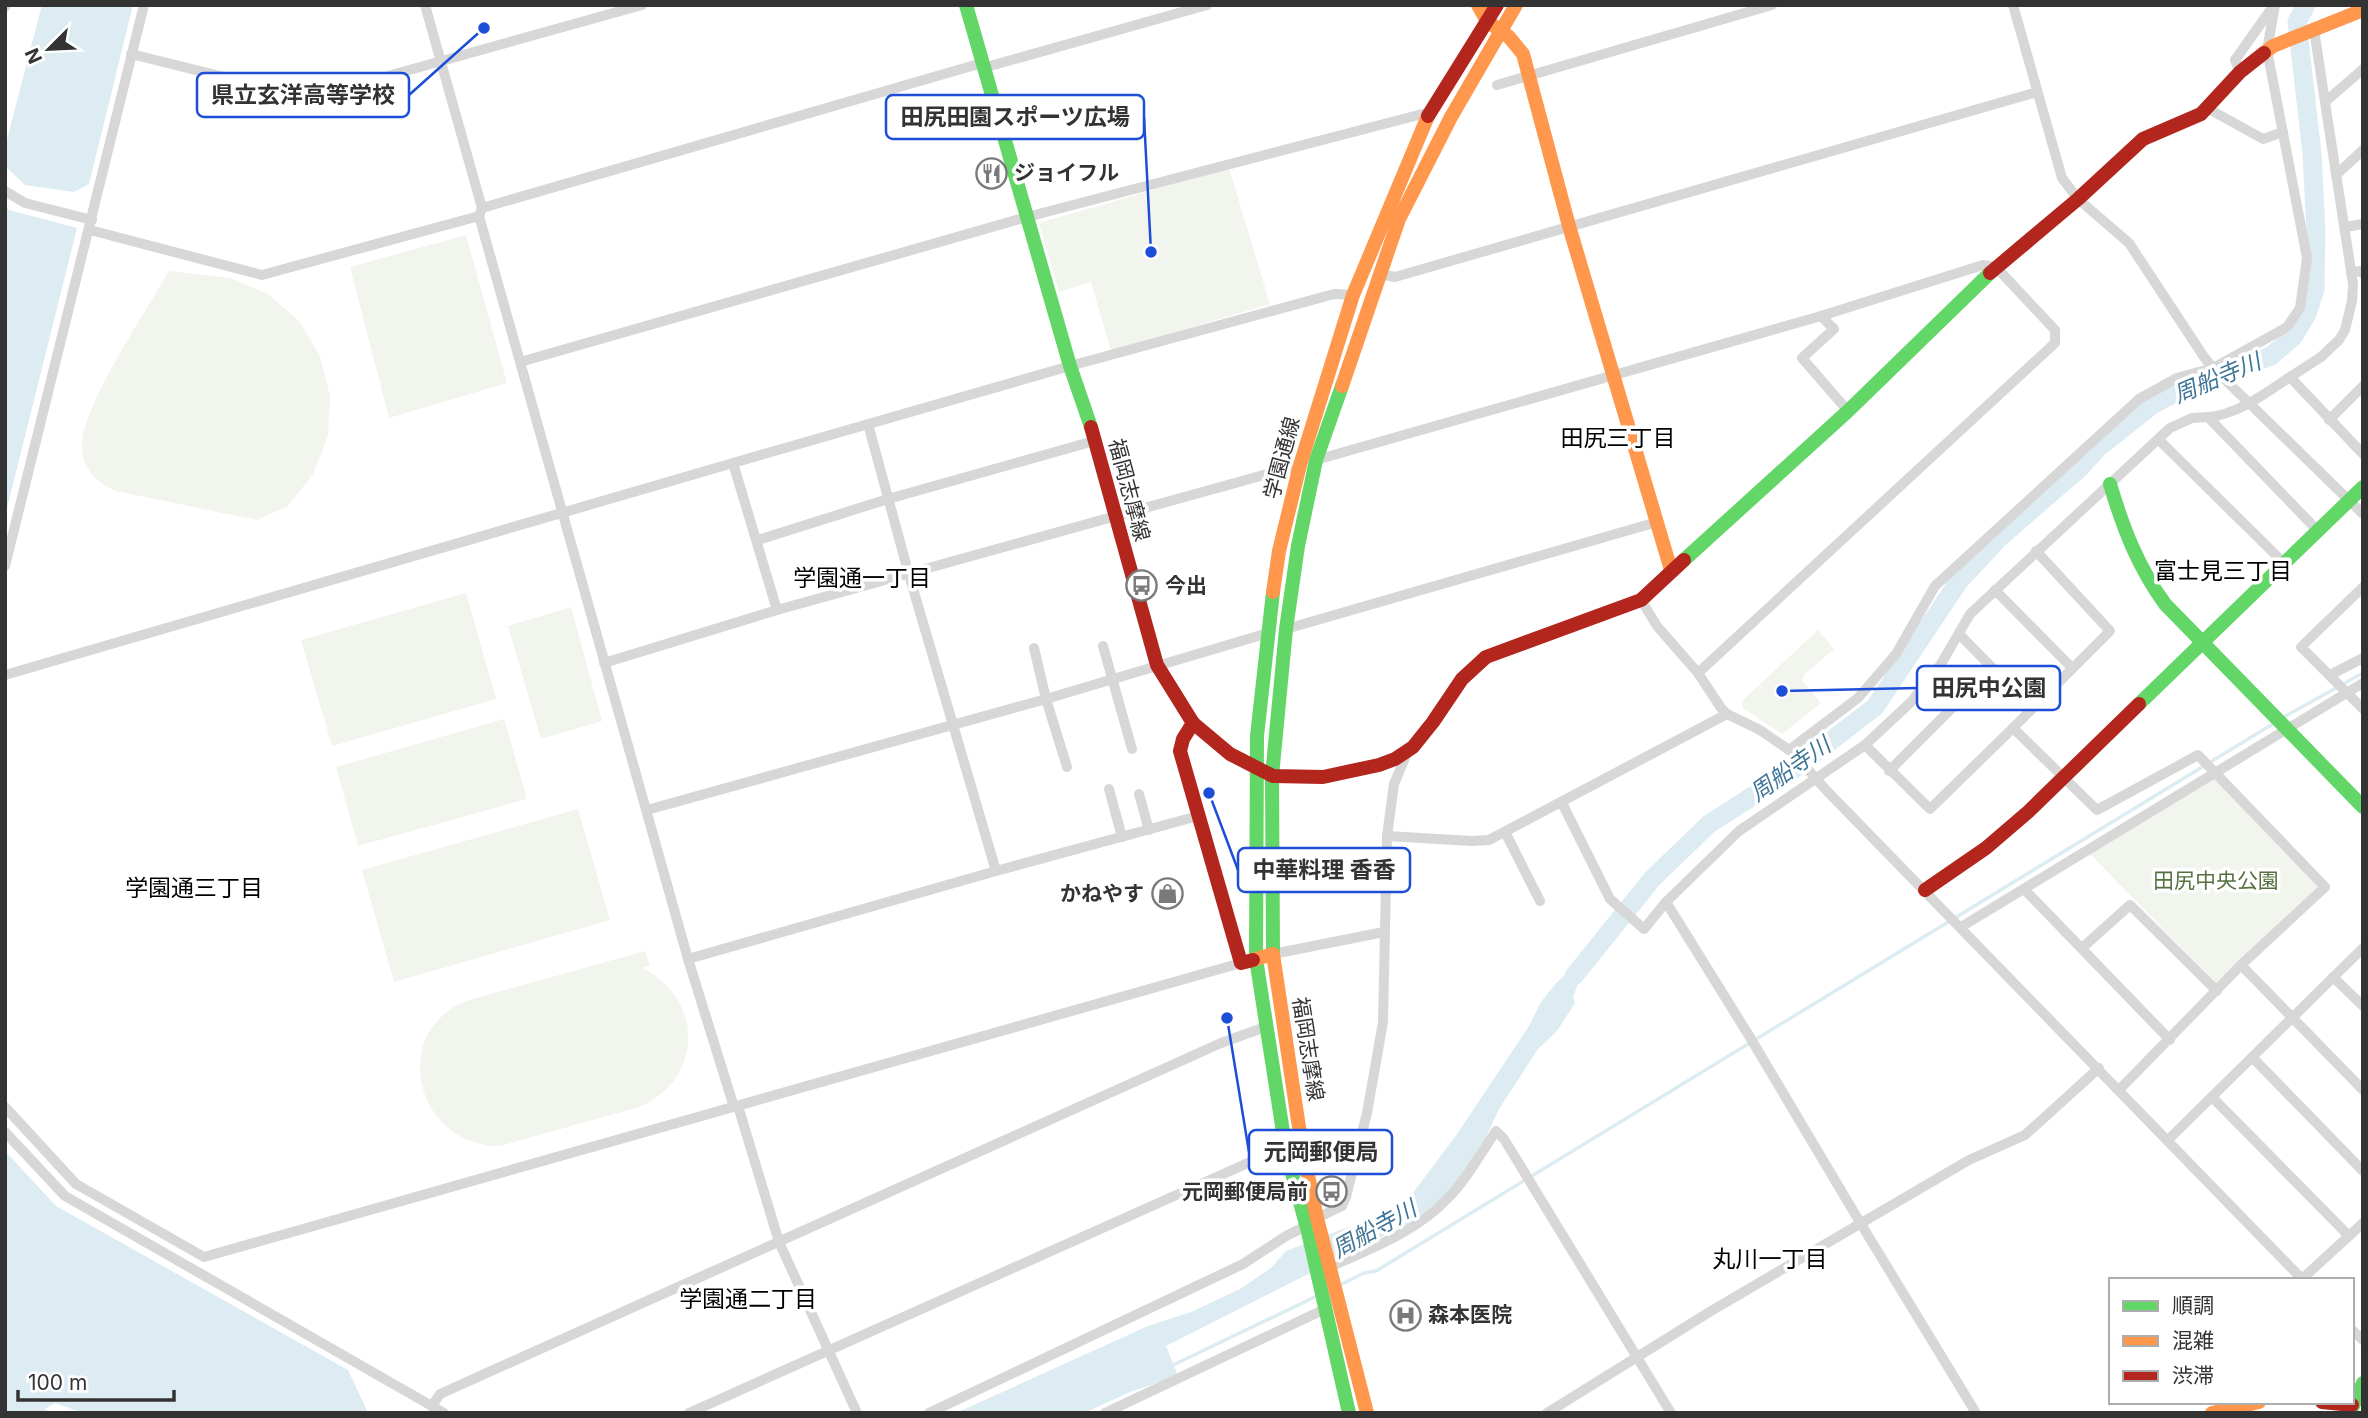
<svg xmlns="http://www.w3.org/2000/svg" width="2368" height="1418" font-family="Inter,'Noto Sans JP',sans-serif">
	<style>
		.green { fill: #f1f5ed }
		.water { fill: #ddebf3 }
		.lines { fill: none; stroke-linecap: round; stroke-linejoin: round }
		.stream { stroke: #ddebf3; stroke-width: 3.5 }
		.river { stroke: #ddebf3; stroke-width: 19 }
		.street { stroke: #d7d7d7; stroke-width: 10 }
		.fast { stroke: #63d668; stroke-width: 14 }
		.slow { stroke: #ff974d; stroke-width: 14 }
		.jam { stroke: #b3261e; stroke-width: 14 }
		.labels { text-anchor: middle; stroke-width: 7; stroke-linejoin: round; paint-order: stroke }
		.poi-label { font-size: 21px; font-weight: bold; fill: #333; stroke: #fff; text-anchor: start }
		.street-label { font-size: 21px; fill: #333; stroke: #fff }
		.park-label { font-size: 21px; fill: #56703f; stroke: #fff }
		.water-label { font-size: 23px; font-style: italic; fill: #3f7597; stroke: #fff }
		.neighbourhood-label { font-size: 23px; fill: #000; stroke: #fff }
		.leader { fill: none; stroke: #1d4ed8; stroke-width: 2.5 }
		.callout-dot { fill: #1d4ed8; stroke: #fff; stroke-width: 2.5 }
		.callout { fill: #fff; stroke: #1d4ed8; stroke-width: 2.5 }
		.callout-label { font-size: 23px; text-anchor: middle; font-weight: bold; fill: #333 }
	</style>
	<rect width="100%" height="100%" fill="#fff"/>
	<g class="green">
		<path d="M1229,168l41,136 -159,47 -20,-69 -32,10 -20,-69z"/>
		<path d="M466,235l41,148 -118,35 -39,-151z"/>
		<path d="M169,271l62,7 37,16 31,27 21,35 10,40 -2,40 -15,38 -25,32 -31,14 -141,-29c-19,-8 -34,-22 -34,-45 0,-40 65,-136 87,-175z"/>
		<path d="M466,593l30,106 -164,47 -31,-106z"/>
		<path d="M571,607l31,114 -61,18 -33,-113z"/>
		<path d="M1818,630l16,19 -29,25 -3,6 19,23 -39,31 -39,-26 -1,-7z"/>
		<path d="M504,719l23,80 -169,47 -22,-79z"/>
		<path d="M2213,775l105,111 -101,98 -129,-132z"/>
		<path d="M578,809l32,111 -216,62 -32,-112z"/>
		<path d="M645,951l5,14 -7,3c61,32 61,111 -4,139l-139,39c-85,0 -113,-116 -31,-146z"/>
	</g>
	<g class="water">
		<path d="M42,5h91l-44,179 -15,8 -49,-7 -20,-19v-19z"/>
		<path d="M5,207l4,3 68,18 -72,288z"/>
		<path d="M1585,957l10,3 -15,19 -7,18 2,6 -18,28 -19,18 -39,60 -13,28 -20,32 -23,29 -28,22 -249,126 12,30 -48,16 -46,21h-128l192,-87 43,-14 49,-23 31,-21 15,-17 62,-24 17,4 33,-18 59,-79 72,-108 12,-24 16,-20z"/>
		<path d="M5,1151l51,55 292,164 20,43h-285l-28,-10 -10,6 6,4h-46z"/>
	</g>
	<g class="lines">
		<g class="stream">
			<path d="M2282,718l81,-45"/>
			<path d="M1338,1286l26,-13 12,-2 900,-549"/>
			<path d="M1171,1366l148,-71"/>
		</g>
		<path class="river" d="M1574,976l78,-97 57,-55 81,-52 85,-65 84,-126 40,-43 81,-70 18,-20 54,-43 32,-17 87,-32 22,-19 14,-23 8,-25 1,-58 -4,-77 -15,-132 9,-17"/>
		<g class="street">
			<path d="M425,5l57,203 -3,8 209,743 46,148"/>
			<path d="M2013,5l49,173 16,21 51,44 75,114 9,11 150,146"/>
			<path d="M5,7l1,-2"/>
			<path d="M2314,29l11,73"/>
			<path d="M131,54l178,44 333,-93"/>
			<path d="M983,68l224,-63"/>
			<path d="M2363,69l-38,33 28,182 -1,17 -7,29 -6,10 -18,17 -31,20 73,77"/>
			<path d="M2240,72l-5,-12 39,-55"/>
			<path d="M1497,85l275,-80"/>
			<path d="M2207,108l56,31 20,-7"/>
			<path d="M2336,175l27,-25"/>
			<path d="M5,191l20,12 67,17"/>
			<path d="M482,208l500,-145"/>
			<path d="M2345,227l18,-3"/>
			<path d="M90,230l172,45 217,-59"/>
			<path d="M2351,272l9,-1 3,3"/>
			<path d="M1379,274l16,3 642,-185"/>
			<path d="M1821,316l13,13 -32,29 46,53"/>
			<path d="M520,362l507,-145 403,-105"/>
			<path d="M2290,377c-24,16 -53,38 -82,40l110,114"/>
			<path d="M2329,420l34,-34"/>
			<path d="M868,424l41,151 87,296"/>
			<path d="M2159,440l126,124"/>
			<path d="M1316,460l505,-144 162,-51 13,2 59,63v13l-357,330"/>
			<path d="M733,463l44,147"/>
			<path d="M758,540l130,-41 206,-58"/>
			<path d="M2036,551l74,80 -97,97 84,82 101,-55 127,132 -84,78 -122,125"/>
			<path d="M5,566l139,-561"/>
			<path d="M2363,587l-62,60 62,62"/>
			<path d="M1995,590l77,78"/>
			<path d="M1641,600l16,26 41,47 23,35 6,6 33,16 32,22 35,39 476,489"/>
			<path d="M1286,629l371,-107"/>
			<path d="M1959,634l73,74"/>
			<path d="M1103,646l29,103"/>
			<path d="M1034,648l12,51 21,68"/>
			<path d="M604,663l173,-53 523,-145"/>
			<path d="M5,675l728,-212 337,-97 264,-72 19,1"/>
			<path d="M2330,675l33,-17"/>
			<path d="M1865,745l65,64 83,-81"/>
			<path d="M1789,750l69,-52 38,-44 39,-68 204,-187 38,-21 36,-10 74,-41 13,-19 7,-50 -40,-208 8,-45"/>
			<path d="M1889,771l103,-103"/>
			<path d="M1109,789l13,48"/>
			<path d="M1139,794l10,36"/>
			<path d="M1562,803l48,96 34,30 22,-27 73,-71 126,-86 46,-43 30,-38 29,-50 200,-186 22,-10 16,-1"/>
			<path d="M647,810l399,-111 222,-66"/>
			<path d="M1505,832l35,69"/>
			<path d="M1387,836l85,5 17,-1 238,-126"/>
			<path d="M2024,889l146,151"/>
			<path d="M1666,902l82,132 113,190 115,189"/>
			<path d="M1961,927l402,-244"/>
			<path d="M2082,948l48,-43 87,86"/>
			<path d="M1273,954l111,-22"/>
			<path d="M688,959l308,-88 202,-55"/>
			<path d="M2241,965l122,125"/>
			<path d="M2333,977l30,29"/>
			<path d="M2252,1057l111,114"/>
			<path d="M2212,1097l137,139"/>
			<path d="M738,1106l41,136 78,171"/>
			<path d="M5,1107l71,77 128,73 1037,-294"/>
			<path d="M5,1132l60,64 379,217"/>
			<path d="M2168,1140l195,-192"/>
			<path d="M1317,1218l25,-12 4,-9 21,-84 16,-91 4,-186 7,-52 13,-31"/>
			<path d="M1330,1267c40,-18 88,-36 118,-69 19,-19 33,-45 48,-67l8,8 167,274"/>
			<path d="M2302,1279l61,-56"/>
			<path d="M2352,1330l11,10"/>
			<path d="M432,1406l8,-12 781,-351 44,-16"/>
			<path d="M689,1413l579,-259 23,-4"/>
			<path d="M929,1413l314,-149 43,-28 20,-10"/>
			<path d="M1105,1413l220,-104"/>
			<path d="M1547,1413l164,-102 258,-151 56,-25 74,-67"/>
		</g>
		<g class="fast">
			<path d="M966,5l104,361 21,61"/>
			<path d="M2110,484c13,44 28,83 55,120l198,203"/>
			<path d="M1684,560l164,-149 142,-138"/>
			<path d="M2139,704l224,-217"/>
			<path d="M1273,954l-1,-178 14,-147 12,-83 18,-86 26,-74"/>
			<path d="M1256,959l1,-223 16,-144"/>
			<path d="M1256,959l30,192 22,81 41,181"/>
			<path d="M2350,1413l13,-30"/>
		</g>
		<g class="slow">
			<path d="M1478,5l9,16 22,16 14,17 46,172 102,344"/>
			<path d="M2264,53l9,-7 90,-36"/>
			<path d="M1342,386l57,-167 52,-102 65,-112"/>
			<path d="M1273,592l6,-41 21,-86 53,-170 75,-179"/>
			<path d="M1253,960l20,-6 29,193 15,71 50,195"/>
			<path d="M2212,1413l47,-11"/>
		</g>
		<g class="jam">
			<path d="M1428,116l69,-111"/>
			<path d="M1990,273l88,-74 65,-60 58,-25 39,-42 24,-19"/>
			<path d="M1091,427l66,238 36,58 -10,16 -3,12 61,212 12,-3"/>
			<path d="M1193,723l37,31 43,22 50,1 56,-12 16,-6 18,-12 20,-25 29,-43 24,-22 155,-57 43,-40"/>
			<path d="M1925,890l61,-42 42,-36 111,-108"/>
			<path d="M2322,1402l30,3"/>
		</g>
	</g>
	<defs>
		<symbol id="restaurant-ring" viewBox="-11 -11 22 22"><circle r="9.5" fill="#fff" stroke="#7a7a7a" stroke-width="1.5"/><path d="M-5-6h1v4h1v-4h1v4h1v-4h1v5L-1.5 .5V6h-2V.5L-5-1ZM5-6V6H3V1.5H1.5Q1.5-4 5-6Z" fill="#7a7a7a"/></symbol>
		<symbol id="bus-ring" viewBox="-11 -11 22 22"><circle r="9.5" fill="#fff" stroke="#7a7a7a" stroke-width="1.5"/><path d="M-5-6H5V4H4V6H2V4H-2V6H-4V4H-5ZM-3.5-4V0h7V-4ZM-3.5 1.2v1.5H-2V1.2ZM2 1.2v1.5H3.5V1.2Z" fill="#7a7a7a"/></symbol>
		<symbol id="shop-ring" viewBox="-11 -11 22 22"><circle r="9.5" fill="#fff" stroke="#7a7a7a" stroke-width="1.5"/><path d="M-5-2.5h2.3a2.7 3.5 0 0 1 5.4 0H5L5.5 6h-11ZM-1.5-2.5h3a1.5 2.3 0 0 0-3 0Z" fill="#7a7a7a"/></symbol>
		<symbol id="hospital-ring" viewBox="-11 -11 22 22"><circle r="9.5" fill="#fff" stroke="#7a7a7a" stroke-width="1.5"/><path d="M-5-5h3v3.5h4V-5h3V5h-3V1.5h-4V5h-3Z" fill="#7a7a7a"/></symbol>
	</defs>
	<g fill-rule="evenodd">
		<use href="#restaurant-ring" x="974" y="156" width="35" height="35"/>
		<use href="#bus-ring" x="1124" y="568" width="35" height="35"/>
		<use href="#shop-ring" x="1150" y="876" width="35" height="35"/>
		<use href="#bus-ring" x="1314" y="1174" width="35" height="35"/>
		<use href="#hospital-ring" x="1388" y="1298" width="35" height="35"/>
	</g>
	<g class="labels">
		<g class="poi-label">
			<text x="1014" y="180">ジョイフル</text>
			<text x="1165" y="593">今出</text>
			<text x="1144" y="901" text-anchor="end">かねやす</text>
			<text x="1308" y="1199" text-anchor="end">元岡郵便局前</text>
			<text x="1428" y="1322">森本医院</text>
		</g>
		<g class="street-label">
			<text transform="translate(1282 458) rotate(-75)" y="7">学園通線</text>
			<text transform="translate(1129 490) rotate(75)" y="7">福岡志摩線</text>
			<text transform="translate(1308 1049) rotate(81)" y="7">福岡志摩線</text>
		</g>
		<g class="park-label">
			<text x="2216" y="888">田尻中央公園</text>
		</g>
		<g class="water-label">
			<text transform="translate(2217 378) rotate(-23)" y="8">周船寺川</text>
			<text transform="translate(1790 769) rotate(-35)" y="8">周船寺川</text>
			<text transform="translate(1374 1229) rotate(-29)" y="8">周船寺川</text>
		</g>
		<g class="neighbourhood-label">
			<text x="1618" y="446">田尻三丁目</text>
			<text x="2223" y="579">富士見三丁目</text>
			<text x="862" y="586">学園通一丁目</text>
			<text x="194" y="896">学園通三丁目</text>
			<text x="1770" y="1267">丸川一丁目</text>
			<text x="748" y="1307">学園通二丁目</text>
		</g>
	</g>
	<path class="leader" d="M484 28L409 95M1151 252L1144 117M1782 691L1917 688M1209 793L1238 870M1227 1018L1249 1152"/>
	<g class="callout-dot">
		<circle cx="484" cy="28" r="7"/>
		<circle cx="1151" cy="252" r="7"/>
		<circle cx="1782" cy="691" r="7"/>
		<circle cx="1209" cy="793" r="7"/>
		<circle cx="1227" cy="1018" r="7"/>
	</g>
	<g class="callout">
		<rect x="197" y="73" width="212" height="44" rx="7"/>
		<rect x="886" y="95" width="258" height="44" rx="7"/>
		<rect x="1917" y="666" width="143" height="44" rx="7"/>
		<rect x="1238" y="848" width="172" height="44" rx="7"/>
		<rect x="1249" y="1130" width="143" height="44" rx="7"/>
	</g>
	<g class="callout-label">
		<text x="303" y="103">県立玄洋高等学校</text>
		<text x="1015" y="125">田尻田園スポーツ広場</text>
		<text x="1989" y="696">田尻中公園</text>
		<text x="1324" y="878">中華料理 香香</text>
		<text x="1321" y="1160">元岡郵便局</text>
	</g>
	<rect width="2368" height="1418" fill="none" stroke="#333333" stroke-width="14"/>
	<rect x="2109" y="1278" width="245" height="126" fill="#ffffff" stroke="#adadad" stroke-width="2"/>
	<rect x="2123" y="1301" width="35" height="10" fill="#63d668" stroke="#adadad" stroke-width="2"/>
	<text x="2172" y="1313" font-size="21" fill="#333333">順調</text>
	<rect x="2123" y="1336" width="35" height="10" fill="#ff974d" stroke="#adadad" stroke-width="2"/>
	<text x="2172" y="1348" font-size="21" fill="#333333">混雑</text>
	<rect x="2123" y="1371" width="35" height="10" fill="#b3261e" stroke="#adadad" stroke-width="2"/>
	<text x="2172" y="1383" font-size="21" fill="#333333">渋滞</text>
	<g transform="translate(49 49) rotate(246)" stroke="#ffffff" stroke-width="5" paint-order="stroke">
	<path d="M0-5L12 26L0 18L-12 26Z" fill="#333333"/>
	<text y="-10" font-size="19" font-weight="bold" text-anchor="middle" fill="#333333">N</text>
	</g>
	<path d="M18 1390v10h156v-10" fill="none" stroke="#333333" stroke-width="3.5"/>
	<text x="28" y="1390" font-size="21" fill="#333333" stroke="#ffffff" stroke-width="5" paint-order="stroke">100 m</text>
</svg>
